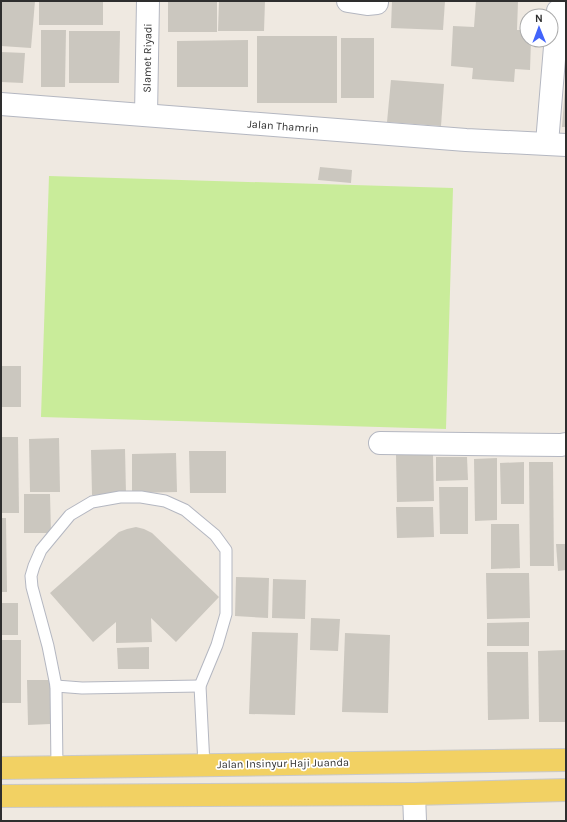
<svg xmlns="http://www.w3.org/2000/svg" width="567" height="822" font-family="Karla,sans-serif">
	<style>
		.pitch { fill: #c9ec9a }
		.building { fill: #cbc7bf }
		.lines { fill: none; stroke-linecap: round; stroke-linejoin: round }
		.service-casing { stroke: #b4b7c1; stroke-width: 13 }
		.minor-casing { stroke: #b4b7c1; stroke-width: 24 }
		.primary-casing { stroke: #c9c9c9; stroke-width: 24 }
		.service { stroke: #fff; stroke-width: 11 }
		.minor { stroke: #fff; stroke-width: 22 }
		.primary { stroke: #f2d163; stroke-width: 22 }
		.labels { text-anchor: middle; stroke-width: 3.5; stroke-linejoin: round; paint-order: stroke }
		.street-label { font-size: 11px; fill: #2e2e2e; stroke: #fff }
	</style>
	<rect width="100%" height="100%" fill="#efe9e1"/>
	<path class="pitch" d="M49,176l404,12 -7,241 -405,-12z"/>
	<g class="building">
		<path d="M1,1h34l-4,47 -30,-2z"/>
		<rect x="39" y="1" width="64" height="24"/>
		<rect x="168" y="1" width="49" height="31"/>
		<path d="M219,1h46l-1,30h-46z"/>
		<path d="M392,1h53l-2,29 -52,-2z"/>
		<path d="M476,1h42l-1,29h10v10h4l-1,30 -15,-1 -1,13 -42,-3 1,-11 -22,-2 2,-40 21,1z"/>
		<path d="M41,30h25l-1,57h-24z"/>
		<path d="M69,31h51l-1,52h-50z"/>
		<rect x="257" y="36" width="80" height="67"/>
		<rect x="341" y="38" width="33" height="60"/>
		<path d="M248,40v47h-71v-46z"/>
		<path d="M1,52l24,1 -2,30 -22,-1z"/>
		<path d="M391,80l53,4 -3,42 -54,-4z"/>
		<path d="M565,88h1v39h-4z"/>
		<path d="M320,167l32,3 -1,13 -33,-3z"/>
		<rect x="1" y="366" width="20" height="41"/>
		<path d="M1,437h17l1,76h-18z"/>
		<path d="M59,438l1,54h-30l-1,-53z"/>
		<path d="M125,449l1,45 -34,1 -1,-45z"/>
		<path d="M189,451h37v42h-36z"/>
		<path d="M176,453l1,39 -45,1v-39z"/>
		<path d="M396,455h37l1,46 -37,1z"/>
		<path d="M436,457h31l1,23 -32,1z"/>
		<path d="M497,458v62l-22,1 -1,-62z"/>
		<path d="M524,462v42h-23l-1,-41z"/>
		<path d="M529,462h24l1,104h-24z"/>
		<path d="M439,487h29v47h-28z"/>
		<path d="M24,494h26l1,39h-27z"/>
		<path d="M396,507h37l1,30 -37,1z"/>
		<path d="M1,518h5l1,74h-6z"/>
		<path d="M491,524h28l1,44 -29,1z"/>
		<path d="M136,527l8,2 8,4 67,64 -43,45 -25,-24 1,24 -36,1v-21l-23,20 -43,-49 69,-61 8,-3z"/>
		<path d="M556,544h10v26l-8,1z"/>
		<path d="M486,573h43l1,45 -43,1z"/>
		<path d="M236,577l33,1 -1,40 -33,-2z"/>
		<path d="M273,579l33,1 -1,39 -33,-1z"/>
		<rect x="1" y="603" width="17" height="32"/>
		<path d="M311,618l29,1 -2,32 -28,-1z"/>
		<path d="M529,622v24h-42v-23z"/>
		<path d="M252,632l46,1 -3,82 -46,-1z"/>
		<path d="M345,633l45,2 -2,78 -46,-1z"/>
		<rect x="1" y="640" width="20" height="63"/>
		<path d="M149,647v22h-31l-1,-21z"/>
		<path d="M566,650v72h-27l-1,-71z"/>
		<path d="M487,652h41l1,67 -41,1z"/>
		<path d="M27,680h23v44l-22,1z"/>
	</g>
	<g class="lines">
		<defs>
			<g id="service">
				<path d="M56,686l26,2 118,-2"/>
				<path d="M57,767l-1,-81 -8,-40 -16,-59 -1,-11 3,-10 7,-16 29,-35 22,-13 28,-5h21l24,4 20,9 30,25 11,15v64l-9,31 -17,41 4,79"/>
			</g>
			<g id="minor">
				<path d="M348,1l19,3 10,-1v-2"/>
				<path d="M1,104l465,36 100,5"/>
				<path d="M146,115l2,-114"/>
				<path d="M547,143l11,-132"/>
				<path d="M380,443l181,2 5,-1"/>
				<path d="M414,794l1,27"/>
			</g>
			<g id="primary">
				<path d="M1,768l565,-8"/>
				<path d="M1,796l413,-2 152,-4"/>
			</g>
		</defs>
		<use href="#service" class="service-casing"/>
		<use href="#minor" class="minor-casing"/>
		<use href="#primary" class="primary-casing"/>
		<use href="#service" class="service"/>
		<use href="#minor" class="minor"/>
		<use href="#primary" class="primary"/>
	</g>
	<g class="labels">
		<g class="street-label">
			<text transform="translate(147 58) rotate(-89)" y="4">Slamet Riyadi</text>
			<text transform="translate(283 126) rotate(4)" y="4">Jalan Thamrin</text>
			<text transform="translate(283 763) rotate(-1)" y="4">Jalan Insinyur Haji Juanda</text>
		</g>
	</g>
	<rect width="567" height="822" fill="none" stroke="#2e2e2e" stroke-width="4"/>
	<g transform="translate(539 28) rotate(359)"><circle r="19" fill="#ffffff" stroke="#ababab"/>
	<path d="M0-3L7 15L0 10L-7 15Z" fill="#4264fb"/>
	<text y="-6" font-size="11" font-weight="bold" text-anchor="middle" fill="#2e2e2e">N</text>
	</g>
</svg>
